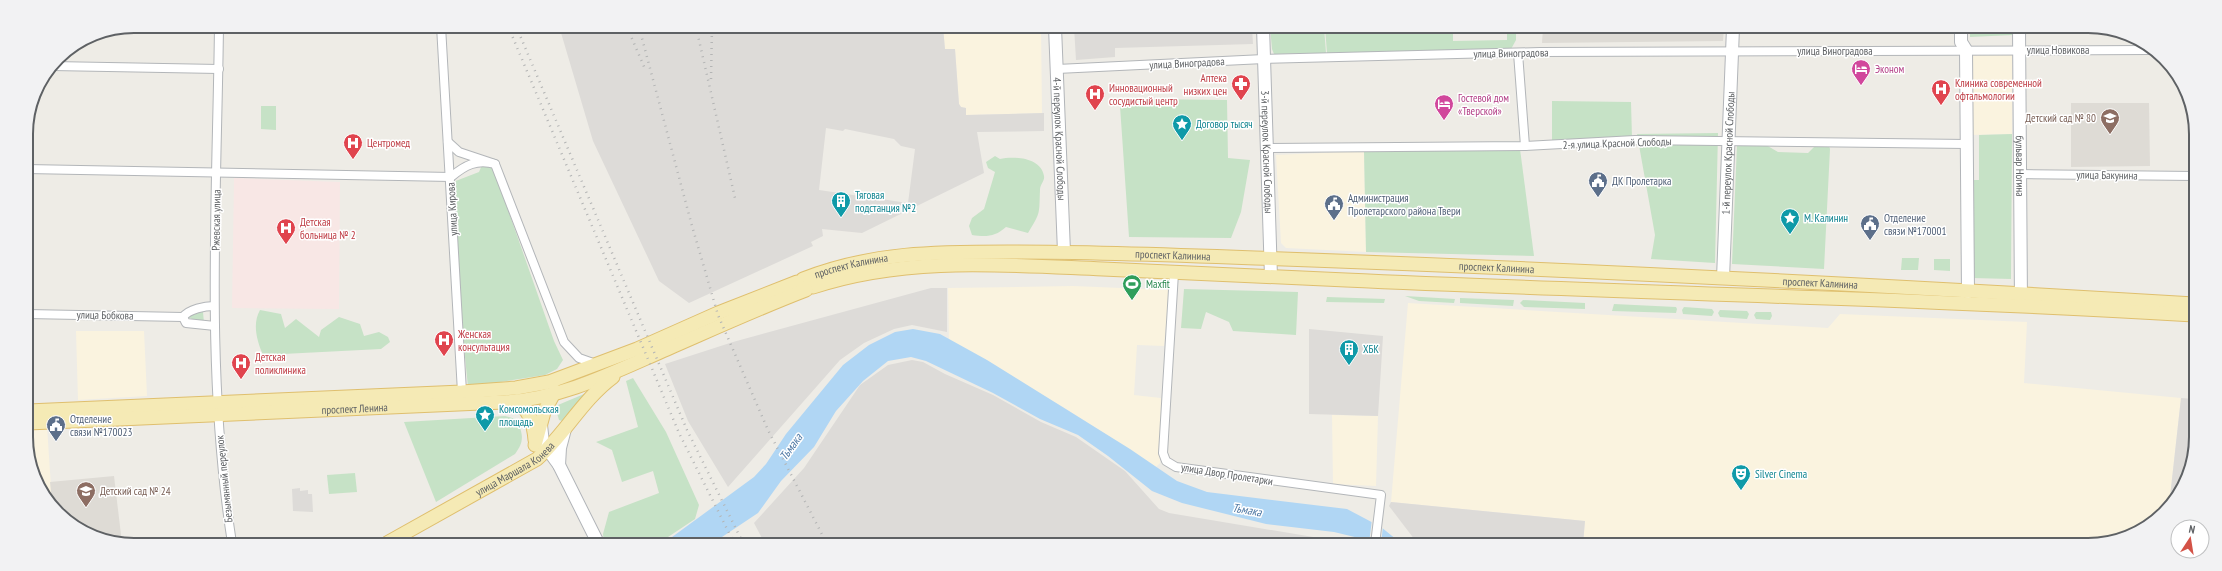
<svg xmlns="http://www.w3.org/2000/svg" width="2222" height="571" font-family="'PT Sans Narrow',sans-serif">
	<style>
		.commercial { fill: #faf3df }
		.industrial { fill: #dddbd8; fill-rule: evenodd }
		.education { fill: #dedbd5 }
		.medical { fill: #f8e7e5 }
		.green { fill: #c6e2c6 }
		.water { fill: #b0d6f4 }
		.pier { fill: #eeece6 }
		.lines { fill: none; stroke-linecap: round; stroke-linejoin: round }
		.street-casing { stroke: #b3b6b9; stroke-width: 10 }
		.secondary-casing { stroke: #b2b5b9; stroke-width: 14 }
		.primary-casing { stroke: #dfbf6e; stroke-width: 15 }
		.street { stroke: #fff; stroke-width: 8 }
		.secondary { stroke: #fff; stroke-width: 12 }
		.primary { stroke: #f5eab5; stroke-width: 13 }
		.rail { stroke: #b4b5b5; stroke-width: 2.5; stroke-dasharray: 1 5; stroke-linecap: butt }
		.labels { text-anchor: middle; stroke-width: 3; stroke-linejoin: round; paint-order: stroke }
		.street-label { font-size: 11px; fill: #5e6164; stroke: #fff }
		.hotel-label { font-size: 11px; fill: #b23c85; stroke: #fff; text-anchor: start }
		.health-label { font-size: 11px; fill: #be3a42; stroke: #fff; text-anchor: start }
		.education-label { font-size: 11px; fill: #785e54; stroke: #fff; text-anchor: end }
		.culture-label { font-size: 11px; fill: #0d838f; stroke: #fff; text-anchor: start }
		.service-label { font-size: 11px; fill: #4e5e75; stroke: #fff; text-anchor: start }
		.leisure-label { font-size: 11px; fill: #27864d; stroke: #fff; text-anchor: start }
		.water-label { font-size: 12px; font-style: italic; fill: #4f78a4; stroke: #fff }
		.rim { fill: none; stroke: #5e6164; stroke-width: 2 }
	</style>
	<rect width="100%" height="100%" fill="#eeece6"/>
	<g class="commercial">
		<path d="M943,27h98l1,86 -76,2v-7l-5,-1 -2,-3 -4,-55 -10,1z"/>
		<path d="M1971,52h41v82l-42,1z"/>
		<path d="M1364,151l2,101 -80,-4 -5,-5 -5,-88z"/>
		<path d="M1073,286l96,4 -5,56 -27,-1 -3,50 27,3 -1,65 -4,4 -93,-60 -114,-65 -1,-54z"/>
		<path d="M1408,303l420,25 12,-14 187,8 -3,61 157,15 -12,108 -10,12 -30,19 -34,8 -512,-1 2,-23 -194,-19z"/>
		<path d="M76,331h68l3,65 -69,4z"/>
		<path d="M1332,415l46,1 -2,70 -43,-2z"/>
		<path d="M47,426l5,76 -24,-44v-30z"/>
	</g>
	<g class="industrial">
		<path d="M559,26l384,1 2,22h10l4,55 2,3 5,1v7l78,-2v18l-67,1 7,41 -122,60 -40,-4 1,7 -12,6 2,4 -124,57 -30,-22 -66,-140zM826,128l17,3 2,-2 49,10 7,7 14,3 -7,54 -89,-13z"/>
		<path d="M1074,27h178l1,17 -138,4v9l-39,3z"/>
		<path d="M931,288h16v44l-35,-7 -18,4 -30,14 -24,17 -112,127 -40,-66 -23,-57 68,-22z"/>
		<path d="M1309,329l74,7 -5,80 -69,-2z"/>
		<path d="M912,360l11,2 22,12 48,21 48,27 35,15 49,34 34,38 10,4 186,31h-590l-11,-21 50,-55 56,-83 28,-20z"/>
		<path d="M2181,398l13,1v59l-13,33 -12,15z"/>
		<path d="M300,488v3l8,-1v4h4l1,18 -20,-1 -1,-22z"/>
		<path d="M1391,502l194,19 -2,23h-165l-29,-38z"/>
	</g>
	<g class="education">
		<path d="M1543,28h181l-1,13 -181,2z"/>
		<path d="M2071,103h78l1,63 -79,1z"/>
		<path d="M114,476l8,67h-9l-55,-29 -6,-12 -2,-20z"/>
	</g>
	<path class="medical" d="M234,178l106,4 -1,127 -107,-1z"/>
	<g class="green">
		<path d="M786,27h21l-7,3 -13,1z"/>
		<path d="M1270,27h54l2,26 -52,1 -2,-5z"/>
		<path d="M1325,27h128v14l54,-1v-13h9v13l-6,11 -183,2z"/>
		<path d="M1970,28h43v7l-43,2z"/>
		<path d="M1145,99l82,1 1,58 22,2 -9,52 -10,26 -102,-1 -9,-131z"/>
		<path d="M1552,101l79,1 1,36 -80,3z"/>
		<path d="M261,106h15v24l-15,-1z"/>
		<path d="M1718,133l-3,130 -64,-4 4,-24 -18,-101z"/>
		<path d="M2012,134l-1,145 -39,-1 -1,-98h8v-45z"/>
		<path d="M1817,144l12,2 1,3 -6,120 -92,-5 5,-119h29l12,7 30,1z"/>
		<path d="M1520,149l14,107 -168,-4 -2,-101z"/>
		<path d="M995,156l5,3c13,-3 41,-2 44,17 1,5 -4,8 -4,14 -1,24 1,22 -12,43l-22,-6c-11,10 -20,10 -34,8l-3,-9 3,-8 12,-9 11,-37 -7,-4 -2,-6z"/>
		<path d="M482,165l11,2 61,174 9,19 -6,9 -12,6 -77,12 -7,-70 -8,-135 26,-10z"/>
		<path d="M1902,258h17l-1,12h-17z"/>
		<path d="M1934,259h16v12l-16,-1z"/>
		<path d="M1184,289l114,3 -2,43 -63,-4 -4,-9 -23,-10 -5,17 -20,-1z"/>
		<path d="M1405,296l50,3 -1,4 -35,-2z"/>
		<path d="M1327,297l58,2 -1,4 -58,-1z"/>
		<path d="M1460,298l54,2 -1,6 -53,-3z"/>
		<path d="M1523,300l62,3v6l-61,-2 -4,-4z"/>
		<path d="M1614,304l62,3 1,2 -1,4 -64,-2z"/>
		<path d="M1684,307l28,2 2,3 -2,4 -29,-2 -1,-4z"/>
		<path d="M260,310l21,4 4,14 11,-9 23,18 2,-7 18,-13 21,7 4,12 15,-4 9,5 2,5 -9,7 -118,6c-6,-14 -11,-31 -3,-45z"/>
		<path d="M1720,310l27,1 2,3 -2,5 -27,-2 -2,-4z"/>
		<path d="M203,312l1,11 -17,-6 5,-3z"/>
		<path d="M1756,312h15l1,4 -2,4 -14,-1 -2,-4z"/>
		<path d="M633,378l33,54 33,73 -4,14 -36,24h-55l-1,-9 6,-22 50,-19 -6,-22 -31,11 -10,-32 -16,-8 42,-15 -12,-46z"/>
		<path d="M584,394h2l-24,27 -3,-1 -3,-10 2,-5z"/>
		<path d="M505,416l11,3c7,14 9,22 -1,35l-79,48 -32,-80z"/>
		<path d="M355,473l2,19 -28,2 -2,-19z"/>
	</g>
	<path class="water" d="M913,329l27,5 47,26 143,89 47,32 30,11 140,17 34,18 21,17h-33l-6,-5 -29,-7 -68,-8 -84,-21 -30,-12 -44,-35 -30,-21 -38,-16 -47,-26 -67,-32 -15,-4 -23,4 -25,20 -27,30 -22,36 -33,34 -23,32 -45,30h-46l1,-3 86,-63 12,-13 20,-30 57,-69 26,-20 26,-13z"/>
	<path class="pier" d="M1372,519l11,7 -2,18h-12z"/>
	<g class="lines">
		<defs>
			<g id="street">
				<path d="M219,26c-2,172 -14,346 13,517"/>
				<path d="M441,26l21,366"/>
				<path d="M1518,53l7,93"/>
				<path d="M52,66l167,3"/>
				<path d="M1057,69l207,-10 276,-7 610,-2"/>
				<path d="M448,142l11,10 36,12 69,178 15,16 17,6"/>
				<path d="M1267,148l258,-2 110,-6 332,4"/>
				<path d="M26,169l425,8c14,-12 26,-18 44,-13"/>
				<path d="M2020,174l174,2"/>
				<path d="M1174,273l-11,180 3,8 10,6 205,28 -6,49"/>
				<path d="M27,314l156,3c6,-8 22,-11 31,-11"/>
				<path d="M183,317l3,6 29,3"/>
			</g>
			<g id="secondary">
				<path id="s1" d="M1055,27l9,225"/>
				<path id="s2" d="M1263,27l8,250"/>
				<path d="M1961,28v14l5,8 2,242"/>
				<path id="s3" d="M2019,28l2,275"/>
				<path id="s4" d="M1723,278l10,-250"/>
				<path d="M541,425l2,18 16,22 39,78"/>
				<path d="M559,465l1,-17 5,-19"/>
			</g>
			<g id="primary">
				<path id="s5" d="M803,279c72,-28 138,-27 214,-27 80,0 159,3 238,6 313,11 626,27 939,46"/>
				<path d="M813,287c93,-31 193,-22 290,-18 81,4 162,8 243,11 283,13 565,18 848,35"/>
				<path d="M517,401c12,9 17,25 18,39"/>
				<path d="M28,411l434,-19 54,-4 33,-6 88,-33 81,-36 79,-31"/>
				<path id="s6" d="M28,423l476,-21c58,-3 110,-30 163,-53 46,-20 92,-41 139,-59"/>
				<path d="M535,445l9,-33 11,-21"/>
				<path id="s7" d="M387,543l150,-84c28,-25 45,-59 76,-82"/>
			</g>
		</defs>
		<use href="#street" class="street-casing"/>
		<use href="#secondary" class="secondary-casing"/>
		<use href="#primary" class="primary-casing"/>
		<use href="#street" class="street"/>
		<use href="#secondary" class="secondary"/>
		<use href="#primary" class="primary"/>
		<g class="rail">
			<path d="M508,26l171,407 55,110"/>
			<path d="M516,26l171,404 56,113"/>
			<path d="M627,27l18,42"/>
			<path d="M639,27l53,199 26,89 50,115 59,114"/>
			<path d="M696,27l39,171"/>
			<path d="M711,79l1,-52"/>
		</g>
	</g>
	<defs>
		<symbol id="hotel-pin" viewBox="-11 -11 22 30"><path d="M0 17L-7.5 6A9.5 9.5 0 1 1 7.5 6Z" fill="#d1479c" stroke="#fff"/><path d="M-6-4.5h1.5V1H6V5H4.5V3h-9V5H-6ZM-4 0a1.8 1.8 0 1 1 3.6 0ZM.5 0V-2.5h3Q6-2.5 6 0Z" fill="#fff"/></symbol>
		<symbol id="pharmacy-pin" viewBox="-11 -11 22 30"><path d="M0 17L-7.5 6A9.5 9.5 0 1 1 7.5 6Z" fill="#e0444e" stroke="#fff"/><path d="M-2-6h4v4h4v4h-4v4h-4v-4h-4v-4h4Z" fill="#fff"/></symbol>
		<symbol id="hospital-pin" viewBox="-11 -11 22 30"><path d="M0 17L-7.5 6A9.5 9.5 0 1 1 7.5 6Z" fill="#e0444e" stroke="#fff"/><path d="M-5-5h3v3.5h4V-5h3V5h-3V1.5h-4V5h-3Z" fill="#fff"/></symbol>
		<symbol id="school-pin" viewBox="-11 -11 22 30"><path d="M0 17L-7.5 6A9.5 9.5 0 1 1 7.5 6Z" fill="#8d6e63" stroke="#fff"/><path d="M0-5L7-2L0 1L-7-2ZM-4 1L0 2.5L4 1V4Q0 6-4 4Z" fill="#fff"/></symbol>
		<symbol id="sight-pin" viewBox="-11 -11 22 30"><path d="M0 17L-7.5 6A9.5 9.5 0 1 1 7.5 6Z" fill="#0f9aa8" stroke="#fff"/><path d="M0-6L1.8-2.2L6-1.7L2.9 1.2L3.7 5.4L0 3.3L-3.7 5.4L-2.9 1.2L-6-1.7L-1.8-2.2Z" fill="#fff"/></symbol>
		<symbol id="civic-pin" viewBox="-11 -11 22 30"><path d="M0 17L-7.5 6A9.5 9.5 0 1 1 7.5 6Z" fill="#5c6f8a" stroke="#fff"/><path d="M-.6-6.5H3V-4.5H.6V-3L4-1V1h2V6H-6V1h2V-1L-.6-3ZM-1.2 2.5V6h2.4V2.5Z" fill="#fff"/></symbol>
		<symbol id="building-pin" viewBox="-11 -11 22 30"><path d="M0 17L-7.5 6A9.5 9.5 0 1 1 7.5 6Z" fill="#0f9aa8" stroke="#fff"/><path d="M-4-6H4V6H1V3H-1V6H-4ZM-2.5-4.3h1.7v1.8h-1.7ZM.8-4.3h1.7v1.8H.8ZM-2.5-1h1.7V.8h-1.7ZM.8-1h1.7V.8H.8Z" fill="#fff"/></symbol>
		<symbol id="stadium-pin" viewBox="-11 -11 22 30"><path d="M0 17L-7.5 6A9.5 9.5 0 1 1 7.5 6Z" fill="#2e9e5b" stroke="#fff"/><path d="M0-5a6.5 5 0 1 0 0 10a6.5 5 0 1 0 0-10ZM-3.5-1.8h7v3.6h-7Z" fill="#fff"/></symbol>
		<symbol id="theatre-pin" viewBox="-11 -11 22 30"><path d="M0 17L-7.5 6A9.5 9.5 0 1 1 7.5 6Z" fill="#0f9aa8" stroke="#fff"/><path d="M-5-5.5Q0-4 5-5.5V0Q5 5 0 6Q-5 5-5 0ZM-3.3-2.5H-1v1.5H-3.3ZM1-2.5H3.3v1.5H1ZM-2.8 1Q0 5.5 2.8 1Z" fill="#fff"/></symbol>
	</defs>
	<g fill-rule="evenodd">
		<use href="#hotel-pin" x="1850" y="58" width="22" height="30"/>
		<use href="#pharmacy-pin" x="1230" y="73" width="22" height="30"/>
		<use href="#hospital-pin" x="1930" y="78" width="22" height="30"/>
		<use href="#hospital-pin" x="1084" y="83" width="22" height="30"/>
		<use href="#hotel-pin" x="1433" y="93" width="22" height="30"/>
		<use href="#school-pin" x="2099" y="107" width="22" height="30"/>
		<use href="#sight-pin" x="1171" y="113" width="22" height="30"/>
		<use href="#hospital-pin" x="342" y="132" width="22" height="30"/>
		<use href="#civic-pin" x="1587" y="170" width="22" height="30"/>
		<use href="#building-pin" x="830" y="190" width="22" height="30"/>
		<use href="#civic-pin" x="1323" y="193" width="22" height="30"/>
		<use href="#sight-pin" x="1779" y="207" width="22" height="30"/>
		<use href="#civic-pin" x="1859" y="213" width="22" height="30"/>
		<use href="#hospital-pin" x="275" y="217" width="22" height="30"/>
		<use href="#stadium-pin" x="1121" y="273" width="22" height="30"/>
		<use href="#hospital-pin" x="433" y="329" width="22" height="30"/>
		<use href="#building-pin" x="1338" y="338" width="22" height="30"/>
		<use href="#hospital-pin" x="230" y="352" width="22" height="30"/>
		<use href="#sight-pin" x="474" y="404" width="22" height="30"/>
		<use href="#civic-pin" x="45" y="414" width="22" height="30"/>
		<use href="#theatre-pin" x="1730" y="463" width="22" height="30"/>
		<use href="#school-pin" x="75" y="480" width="22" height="30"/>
	</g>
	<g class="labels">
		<g class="street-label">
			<text x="2058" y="54">улица Новикова</text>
			<text x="1835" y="55">улица Виноградова</text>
			<text transform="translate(1511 53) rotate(-1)" y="4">улица Виноградова</text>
			<text transform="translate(1187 63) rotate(-3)" y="4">улица Виноградова</text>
			<text dy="4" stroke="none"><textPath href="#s1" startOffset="112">4-й переулок Красной Слободы</textPath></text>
			<text transform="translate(1617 143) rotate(-2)" y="4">2-я улица Красной Слободы</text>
			<text dy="4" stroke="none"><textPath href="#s2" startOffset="125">3-й переулок Красной Слободы</textPath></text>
			<text dy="4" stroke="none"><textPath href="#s4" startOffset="125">1-й переулок Красной Слободы</textPath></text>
			<text dy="4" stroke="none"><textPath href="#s3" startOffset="138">бульвар Ногина</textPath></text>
			<text transform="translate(2107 175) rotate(1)" y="4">улица Бакунина</text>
			<text transform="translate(452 209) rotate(-93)" y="4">улица Кирова</text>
			<text transform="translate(216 220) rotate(-89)" y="4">Ржевская улица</text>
			<text dy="4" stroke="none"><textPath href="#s5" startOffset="373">проспект Калинина</textPath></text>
			<text dy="4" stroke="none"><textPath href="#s5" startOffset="50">проспект Калинина</textPath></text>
			<text dy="4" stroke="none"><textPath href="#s5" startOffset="697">проспект Калинина</textPath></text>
			<text dy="4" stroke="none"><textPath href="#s5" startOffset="1021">проспект Калинина</textPath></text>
			<text transform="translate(105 315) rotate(1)" y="4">улица Бобкова</text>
			<text dy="4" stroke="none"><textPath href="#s6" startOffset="327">проспект Ленина</textPath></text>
			<text dy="4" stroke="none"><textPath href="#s7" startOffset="148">улица Маршала Конева</textPath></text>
			<text transform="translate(1227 474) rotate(9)" y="4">улица Двор Пролетарки</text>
			<text transform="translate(224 479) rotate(-96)" y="4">Безымянный переулок</text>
		</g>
		<g class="hotel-label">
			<text x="1875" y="73">Эконом</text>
			<text x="1458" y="102">Гостевой дом<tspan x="1458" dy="13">«Тверской»</tspan></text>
		</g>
		<g class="health-label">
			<text x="1227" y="82" text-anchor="end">Аптека<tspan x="1227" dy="13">низких цен</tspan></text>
			<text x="1955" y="87">Клиника современной<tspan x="1955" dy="13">офтальмологии</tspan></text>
			<text x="1109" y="92">Инновационный<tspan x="1109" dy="13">сосудистый центр</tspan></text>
			<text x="367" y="147">Центромед</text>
			<text x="300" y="226">Детская<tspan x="300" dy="13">больница № 2</tspan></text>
			<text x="458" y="338">Женская<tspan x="458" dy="13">консультация</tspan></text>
			<text x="255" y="361">Детская<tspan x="255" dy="13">поликлиника</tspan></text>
		</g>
		<g class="education-label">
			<text x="2096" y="122">Детский сад № 80</text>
			<text x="100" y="495" text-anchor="start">Детский сад № 24</text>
		</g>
		<g class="culture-label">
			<text x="1196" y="128">Договор тысяч</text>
			<text x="855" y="199">Тяговая<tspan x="855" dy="13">подстанция №2</tspan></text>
			<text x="1804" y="222">М. Калинин</text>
			<text x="1363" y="353">ХБК</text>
			<text x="499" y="413">Комсомольская<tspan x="499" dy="13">площадь</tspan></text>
			<text x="1755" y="478">Silver Cinema</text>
		</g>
		<g class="service-label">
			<text x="1612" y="185">ДК Пролетарка</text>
			<text x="1348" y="202">Администрация<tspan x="1348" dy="13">Пролетарского района Твери</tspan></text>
			<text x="1884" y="222">Отделение<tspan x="1884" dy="13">связи №170001</tspan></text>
			<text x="70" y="423">Отделение<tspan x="70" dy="13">связи №170023</tspan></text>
		</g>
		<g class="leisure-label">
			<text x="1146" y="288">Maxfit</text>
		</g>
		<g class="water-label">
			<text transform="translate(791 447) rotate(-55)" y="4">Тьмака</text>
			<text transform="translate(1247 510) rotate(10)" y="4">Тьмака</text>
		</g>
	</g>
	<path d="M0 0H2222V571H0ZM134 33H2088A101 101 0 0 1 2189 134V437A101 101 0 0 1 2088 538H134A101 101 0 0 1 33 437V134A101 101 0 0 1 134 33Z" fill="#f2f2f3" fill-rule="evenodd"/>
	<path class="rim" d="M134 33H2088A101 101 0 0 1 2189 134V437A101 101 0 0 1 2088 538H134A101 101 0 0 1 33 437V134A101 101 0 0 1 134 33Z"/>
	<g transform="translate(2190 539) rotate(12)"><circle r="19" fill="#ffffff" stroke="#bfc0c1"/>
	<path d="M0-3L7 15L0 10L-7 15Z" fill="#d35247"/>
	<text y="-6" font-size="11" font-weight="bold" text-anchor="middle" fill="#5e6164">N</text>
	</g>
</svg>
